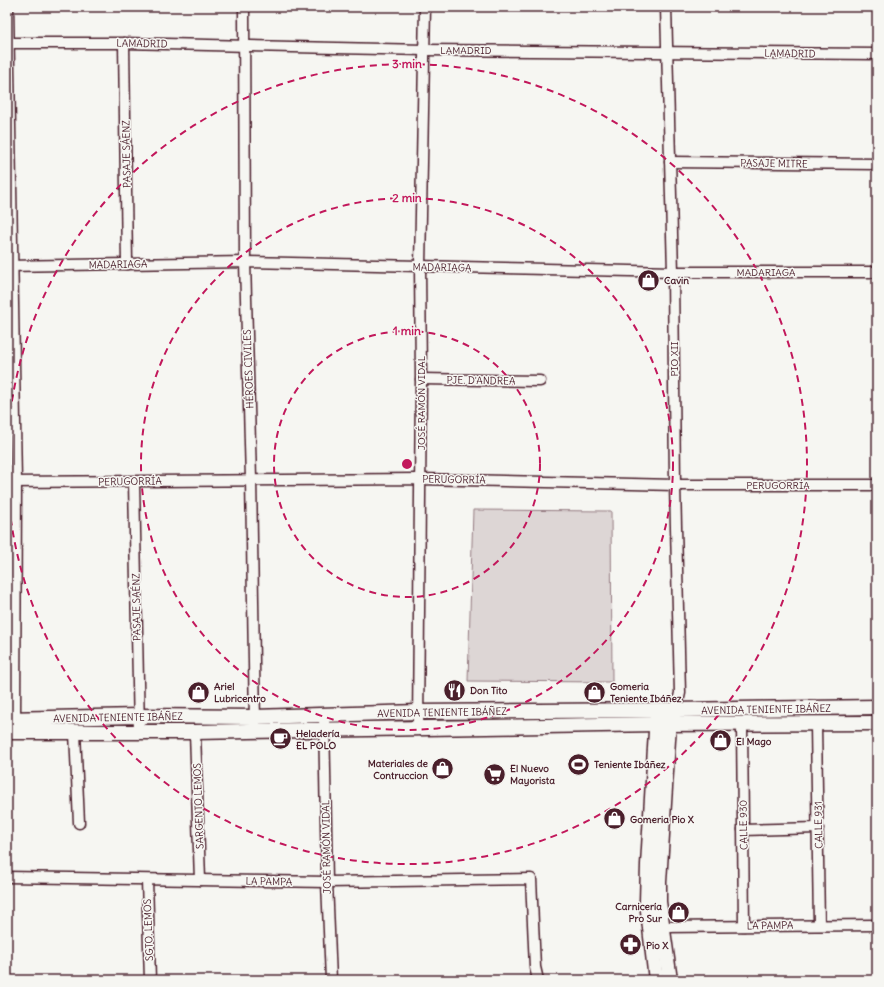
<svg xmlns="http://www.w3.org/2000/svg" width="884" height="987" font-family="Delius,sans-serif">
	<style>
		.green { fill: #ddd6d5; stroke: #947a80 }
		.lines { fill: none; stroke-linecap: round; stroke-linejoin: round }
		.minor-casing { stroke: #4a1f2b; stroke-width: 13 }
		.secondary-casing { stroke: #4a1f2b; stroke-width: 17 }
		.minor { stroke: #f6f6f2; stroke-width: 10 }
		.secondary { stroke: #f6f6f2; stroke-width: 14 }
		.ring { fill: none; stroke: #c2185b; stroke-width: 2; stroke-dasharray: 7 5 }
		.labels { text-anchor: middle; stroke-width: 3; stroke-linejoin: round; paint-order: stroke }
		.street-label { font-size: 10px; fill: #4a1f2b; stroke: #f6f6f2 }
		.poi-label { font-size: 10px; font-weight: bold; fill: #4a1f2b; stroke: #f6f6f2; text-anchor: start }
		.centre { fill: #c2185b; stroke: #f6f6f2; stroke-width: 2 }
		.ring-label { font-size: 12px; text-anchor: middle; font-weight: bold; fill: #c2185b; stroke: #f6f6f2; stroke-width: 3; stroke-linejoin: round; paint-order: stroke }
	</style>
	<rect width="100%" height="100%" fill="#f6f6f2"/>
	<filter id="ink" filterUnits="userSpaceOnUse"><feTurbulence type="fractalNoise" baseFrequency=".025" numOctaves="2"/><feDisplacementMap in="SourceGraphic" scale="8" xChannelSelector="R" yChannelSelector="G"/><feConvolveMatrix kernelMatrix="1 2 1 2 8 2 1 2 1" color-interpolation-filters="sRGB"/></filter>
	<g filter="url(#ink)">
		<path class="green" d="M473,510l138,1 1,171 -144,-1z"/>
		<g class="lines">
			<defs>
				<g id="minor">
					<path d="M8,7l8,475 -1,243"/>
					<path d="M244,7l1,255 6,217 4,244"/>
					<path d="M666,7l7,265 2,213 5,208 -4,17"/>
					<path d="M7,43h117l300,7 453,4"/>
					<path d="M124,43l3,221"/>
					<path d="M670,162l207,2"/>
					<path d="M7,266l238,-4 428,10h204"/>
					<path d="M421,379l119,2"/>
					<path d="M7,482l414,-3 254,6h202"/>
					<path d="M134,482l5,250"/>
					<path d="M324,715l3,167 4,98"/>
					<path d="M742,724l2,202"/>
					<path d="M816,724l3,201"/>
					<path d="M418,727l3,-348 -1,-113 5,-259"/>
					<path d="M75,732l4,91"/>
					<path d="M195,732l5,148"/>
					<path d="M743,830l75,-2"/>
					<path d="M7,877l320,5 204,-3 4,88 3,13"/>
					<path d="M147,880l3,100"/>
					<path d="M663,927l214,-2"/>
				</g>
				<g id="secondary">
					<path d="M7,719l131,-3 116,1 164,-5 258,-2 201,-3"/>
					<path d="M7,732h188l462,-8 220,-1"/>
					<path d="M656,980l-9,-78 1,-37 9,-151"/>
					<path d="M670,980l-11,-78v-20l10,-158 4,-8"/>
				</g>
			</defs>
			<use href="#minor" class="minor-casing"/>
			<use href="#secondary" class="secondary-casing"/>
			<use href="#minor" class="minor"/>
			<use href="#secondary" class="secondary"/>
		</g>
	</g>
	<g class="ring">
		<circle cx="407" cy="464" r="133"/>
		<circle cx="407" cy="464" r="266"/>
		<path d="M7 461A400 400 0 1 1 7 467"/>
	</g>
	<defs>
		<symbol id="shop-disc" viewBox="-11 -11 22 22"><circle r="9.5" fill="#4a1f2b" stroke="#f6f6f2"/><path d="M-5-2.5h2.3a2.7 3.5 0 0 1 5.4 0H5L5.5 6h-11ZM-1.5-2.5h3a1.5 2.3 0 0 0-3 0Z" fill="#fff"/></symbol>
		<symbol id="restaurant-disc" viewBox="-11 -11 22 22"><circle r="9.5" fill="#4a1f2b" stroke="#f6f6f2"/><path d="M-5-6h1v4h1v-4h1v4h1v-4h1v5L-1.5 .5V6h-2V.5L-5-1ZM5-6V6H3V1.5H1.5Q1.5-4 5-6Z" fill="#fff"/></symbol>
		<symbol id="cafe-disc" viewBox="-11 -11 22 22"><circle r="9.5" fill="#4a1f2b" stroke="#f6f6f2"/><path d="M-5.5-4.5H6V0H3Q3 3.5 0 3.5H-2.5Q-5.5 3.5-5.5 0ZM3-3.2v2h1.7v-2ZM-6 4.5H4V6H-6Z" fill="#fff"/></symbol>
		<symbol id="stadium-disc" viewBox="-11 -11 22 22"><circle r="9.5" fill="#4a1f2b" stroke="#f6f6f2"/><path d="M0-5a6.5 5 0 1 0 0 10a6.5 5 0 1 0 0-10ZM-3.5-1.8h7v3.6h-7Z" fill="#fff"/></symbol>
		<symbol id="supermarket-disc" viewBox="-11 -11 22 22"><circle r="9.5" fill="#4a1f2b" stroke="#f6f6f2"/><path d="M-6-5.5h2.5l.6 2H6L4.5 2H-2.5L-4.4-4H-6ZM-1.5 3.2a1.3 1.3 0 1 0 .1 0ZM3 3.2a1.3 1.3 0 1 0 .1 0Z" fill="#fff"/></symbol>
		<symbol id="pharmacy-disc" viewBox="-11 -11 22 22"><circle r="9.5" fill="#4a1f2b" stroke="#f6f6f2"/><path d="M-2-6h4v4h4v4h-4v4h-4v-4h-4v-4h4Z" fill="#fff"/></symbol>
	</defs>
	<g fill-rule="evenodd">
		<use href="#shop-disc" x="636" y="268" width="25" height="25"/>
		<use href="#restaurant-disc" x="442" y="678" width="25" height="25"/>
		<use href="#shop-disc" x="186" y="680" width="25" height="25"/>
		<use href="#shop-disc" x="582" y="680" width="25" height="25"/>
		<use href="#cafe-disc" x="268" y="726" width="25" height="25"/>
		<use href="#shop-disc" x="708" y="728" width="25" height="25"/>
		<use href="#stadium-disc" x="566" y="752" width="25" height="25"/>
		<use href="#shop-disc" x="430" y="756" width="25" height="25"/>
		<use href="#supermarket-disc" x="482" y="762" width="25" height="25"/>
		<use href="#shop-disc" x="602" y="806" width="25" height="25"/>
		<use href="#shop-disc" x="666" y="900" width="25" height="25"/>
		<use href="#pharmacy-disc" x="618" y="932" width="25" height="25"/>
	</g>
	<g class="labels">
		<g class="street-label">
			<text transform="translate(142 43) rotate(1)" y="4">LAMADRID</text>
			<text x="466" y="54">LAMADRID</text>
			<text transform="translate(790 53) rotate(1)" y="4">LAMADRID</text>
			<text transform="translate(126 154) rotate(-91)" y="4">PASAJE SÁENZ</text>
			<text transform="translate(774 163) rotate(1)" y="4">PASAJE MITRE</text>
			<text transform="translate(118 264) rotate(-1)" y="4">MADARIAGA</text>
			<text transform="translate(442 267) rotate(1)" y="4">MADARIAGA</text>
			<text x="766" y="276">MADARIAGA</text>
			<text transform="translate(674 359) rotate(-90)" y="4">PIO XII</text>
			<text transform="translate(248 369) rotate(-92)" y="4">HÉROES CIVILES</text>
			<text transform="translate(481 380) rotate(1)" y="4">PJE. D'ANDREA</text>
			<text transform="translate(421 403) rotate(-90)" y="4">JOSÉ RAMÓN VIDAL</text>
			<text transform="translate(454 479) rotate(1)" y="4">PERUGORRÍA</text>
			<text transform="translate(130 481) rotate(-1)" y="4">PERUGORRÍA</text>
			<text x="778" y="489">PERUGORRÍA</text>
			<text transform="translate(136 607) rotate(-91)" y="4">PASAJE SAÉNZ</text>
			<text transform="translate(766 709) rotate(-1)" y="4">AVENIDA TENIENTE IBÁÑEZ</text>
			<text transform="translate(442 712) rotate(-1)" y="4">AVENIDA TENIENTE IBÁÑEZ</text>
			<text transform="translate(118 717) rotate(-1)" y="4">AVENIDA TENIENTE IBÁÑEZ</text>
			<text transform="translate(198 806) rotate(-92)" y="4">SARGENTO LEMOS</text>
			<text transform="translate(743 825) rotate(-91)" y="4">CALLE 930</text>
			<text transform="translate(818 825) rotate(-91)" y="4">CALLE 931</text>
			<text transform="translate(326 847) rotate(-91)" y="4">JOSÉ RAMÓN VIDAL</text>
			<text transform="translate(269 881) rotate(1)" y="4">LA PAMPA</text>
			<text transform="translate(770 925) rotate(-1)" y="4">LA PAMPA</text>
			<text transform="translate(148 930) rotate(-92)" y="4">SGTO. LEMOS</text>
		</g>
		<g class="poi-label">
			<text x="664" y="284">Cavin</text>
			<text x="214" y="690">Ariel<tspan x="214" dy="12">Lubricentro</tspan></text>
			<text x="610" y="690">Gomeria<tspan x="610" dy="12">Teniente Ibáñez</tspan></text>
			<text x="470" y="694">Don Tito</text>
			<text x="296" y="737">Heladería<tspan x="296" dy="12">EL POLO</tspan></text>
			<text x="736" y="745">El Mago</text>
			<text x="428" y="767" text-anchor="end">Materiales de<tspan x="428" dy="12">Contruccion</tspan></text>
			<text x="594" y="768">Teniente Ibáñez</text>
			<text x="510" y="772">El Nuevo<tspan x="510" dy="12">Mayorista</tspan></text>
			<text x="630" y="823">Gomeria Pio X</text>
			<text x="662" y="910" text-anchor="end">Carnicería<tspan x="662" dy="12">Pro Sur</tspan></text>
			<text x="646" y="949">Pio X</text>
		</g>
	</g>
	<circle cx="407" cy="464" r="6" class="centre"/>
	<g class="ring-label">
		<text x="407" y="68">3 min</text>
		<text x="407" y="202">2 min</text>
		<text x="407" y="335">1 min</text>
	</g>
	<rect width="884" height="987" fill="none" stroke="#f6f6f2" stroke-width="24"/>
	<rect x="12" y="12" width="860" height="963" fill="none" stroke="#4a1f2b" stroke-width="1.5" filter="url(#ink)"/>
</svg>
